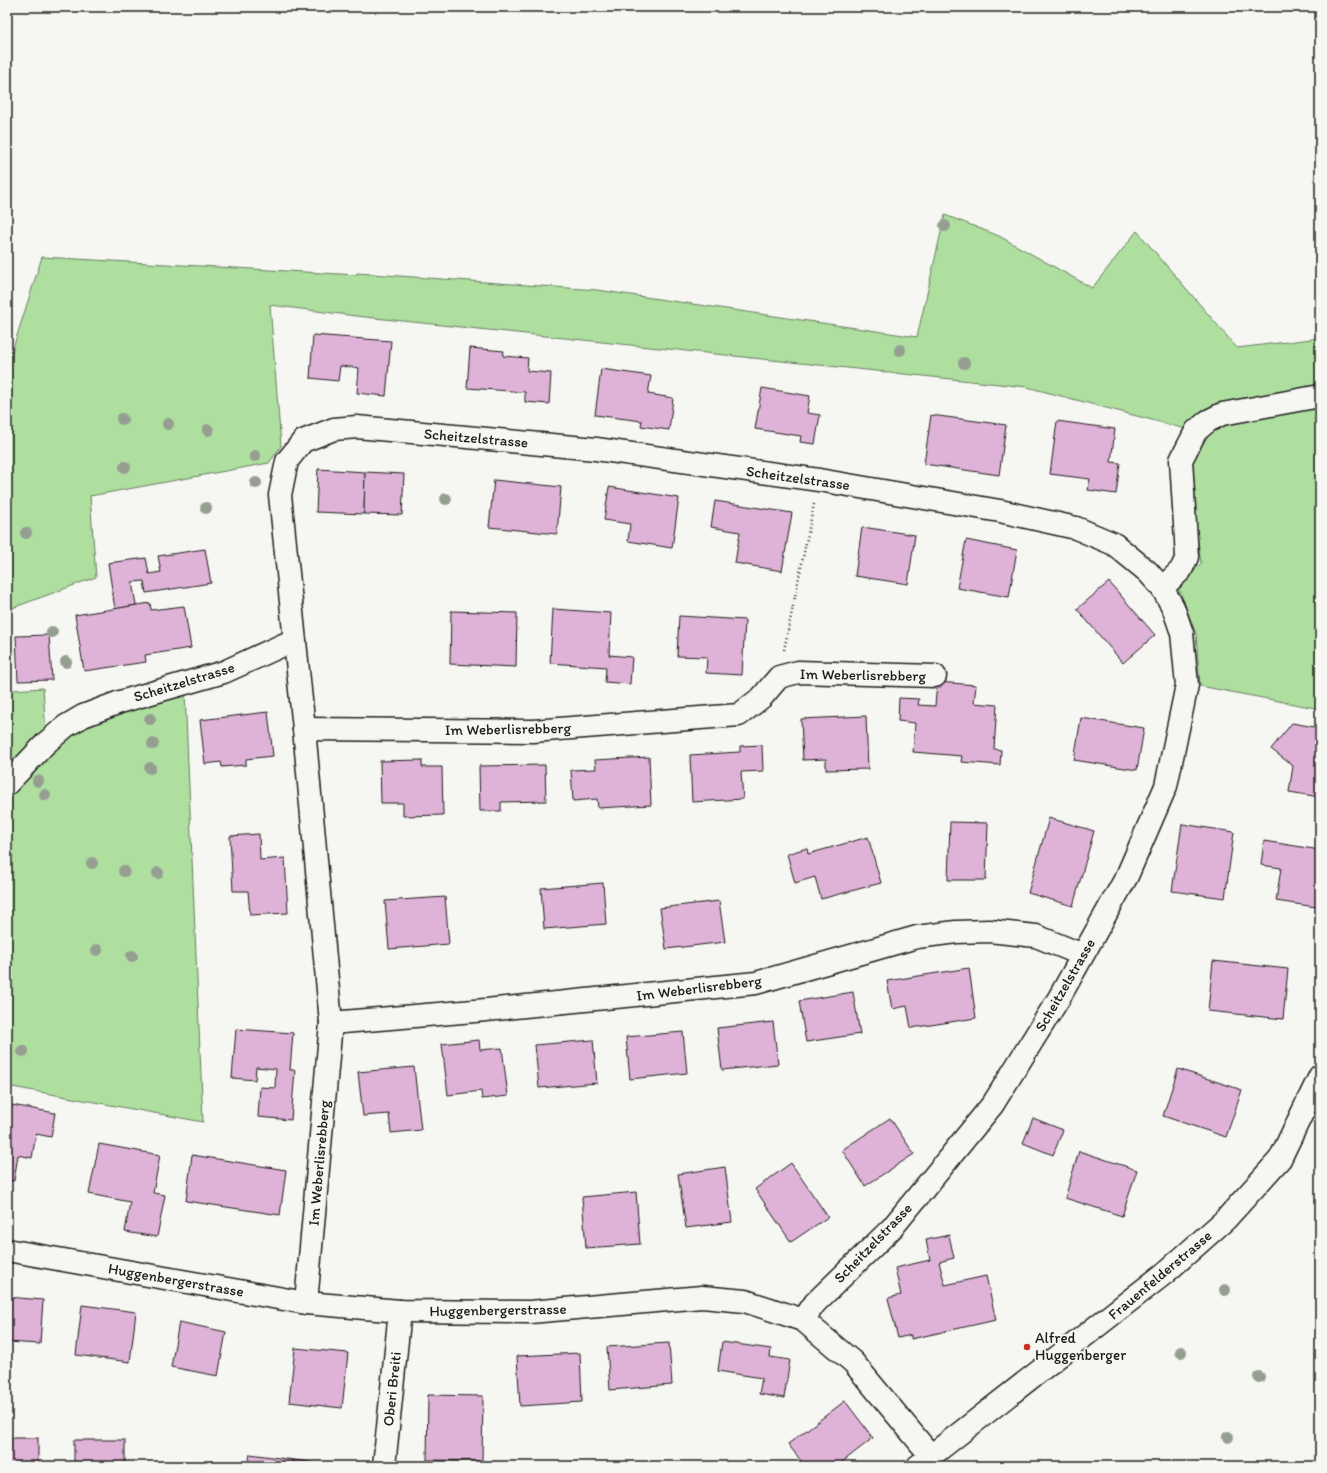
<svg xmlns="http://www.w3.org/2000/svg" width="1327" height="1473" font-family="Itim,sans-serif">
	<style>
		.green { fill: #aedf9f; stroke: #657e5e }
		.building { fill: #dfb3d7; stroke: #1c1c1c }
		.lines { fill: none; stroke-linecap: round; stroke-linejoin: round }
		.street-casing { stroke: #1c1c1c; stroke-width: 25 }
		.secondary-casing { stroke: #1c1c1c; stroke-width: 25 }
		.path { stroke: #1c1c1c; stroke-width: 2.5; stroke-dasharray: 1 3; stroke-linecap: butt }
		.street { stroke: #f6f6f2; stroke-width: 22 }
		.secondary { stroke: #f6f6f2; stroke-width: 22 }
		.tree { fill: #969e92 }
		.poi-dot { fill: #c8321e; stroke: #f6f6f2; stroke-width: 1.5 }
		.labels { text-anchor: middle; stroke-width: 3.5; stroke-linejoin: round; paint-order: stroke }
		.street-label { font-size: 15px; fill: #1c1c1c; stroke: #f6f6f2 }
		.poi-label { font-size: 15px; fill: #1c1c1c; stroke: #f6f6f2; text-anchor: start }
	</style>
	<rect width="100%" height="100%" fill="#f6f6f2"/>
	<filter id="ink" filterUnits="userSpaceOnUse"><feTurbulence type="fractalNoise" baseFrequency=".025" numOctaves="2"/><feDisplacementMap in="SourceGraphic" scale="8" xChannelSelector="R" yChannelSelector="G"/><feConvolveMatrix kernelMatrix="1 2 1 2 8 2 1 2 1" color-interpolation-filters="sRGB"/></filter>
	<g filter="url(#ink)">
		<g class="green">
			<path d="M945,215l54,21 93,52 45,-57 100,117 83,-10v371l-120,-23 -4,-52 -17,-45 22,-26 -14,-97 14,-33 -174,-46 -671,-71 -86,-11 11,141 -12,17 -179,33 6,81 -89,33v-243l35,-110 315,18v-2l240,17 320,47z"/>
			<path d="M7,630l5,60 31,-2 4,60 52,-33 86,-23 18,430 -196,-36z"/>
		</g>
		<g class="building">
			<path d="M313,335l78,6 -5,55 -29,-3 2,-25 -19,-2 -2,15 -28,-3z"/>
			<path d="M470,348l34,3 -1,5 25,2 -1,13 24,2 -2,31 -24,-2v-10l-58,-4z"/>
			<path d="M601,369l50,7 -3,18 25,4 -4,32 -28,-4 1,-5 -47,-6z"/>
			<path d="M762,388l48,8 -3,17 13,2 -5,29 -15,-2 1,-6 -46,-7z"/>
			<path d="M931,415l75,10 -7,50 -75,-11z"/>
			<path d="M1057,421l58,8 -4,33 9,1 -4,31 -28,-4 2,-11 -40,-5z"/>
			<path d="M318,469l47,3 -1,42 -48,-2z"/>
			<path d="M365,472l39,2 -2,41 -38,-1z"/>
			<path d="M494,480l67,7 -4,47 -68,-7z"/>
			<path d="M609,487l70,11 -7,50 -44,-7 2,-17 -26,-4z"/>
			<path d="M715,501l77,12 -10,58 -47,-8 5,-31 -29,-5z"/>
			<path d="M862,527l53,8 -7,49 -53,-8z"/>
			<path d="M966,540l51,10 -8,47 -52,-9z"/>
			<path d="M205,549l6,34 -65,10 -2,-12 -12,1 4,23 -21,4 -7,-46 38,-5 3,16 12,-2 -3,-16z"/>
			<path d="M1109,582l46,53 -32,28 -46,-54z"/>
			<path d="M150,603l1,7 33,-4 7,42 -46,7 1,7 -62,9 -9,-56z"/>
			<path d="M553,609l58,4 -2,42 23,2 -2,27 -25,-2 1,-15 -56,-4z"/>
			<path d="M451,611l66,2 -1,54 -66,-3z"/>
			<path d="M679,616l66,4 -3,55 -36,-2 1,-16 -30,-1z"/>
			<path d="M49,635l3,45 -34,1 -2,-45z"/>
			<path d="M937,682l39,3 -2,18 23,2 -3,44 7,1 -1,15 -39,-3 1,-6 -49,-4 2,-29 -17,-2 1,-23 20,1 -1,6 17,1z"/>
			<path d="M268,712l5,44 -27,3v6l-24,2 -1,-5 -16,2 -5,-44z"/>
			<path d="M866,716l2,53 -42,1v-11l-23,1 -2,-41z"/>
			<path d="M1081,718l63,10 -7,42 -63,-10z"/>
			<path d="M1292,723l28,5v69l-31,-5 4,-26 -22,-17z"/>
			<path d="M762,745l1,26 -22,1 2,27 -51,3 -2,-47 50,-3v-6z"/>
			<path d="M649,757l2,48 -53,3 -1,-9 -24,2 -2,-31 25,-1 -1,-9z"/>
			<path d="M422,760v7h20l1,48 -40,1v-13h-22l-1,-42z"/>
			<path d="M545,765l1,36 -45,1v9h-21l-1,-45z"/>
			<path d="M1049,818l45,13 -21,75 -45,-13z"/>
			<path d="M950,822l38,1 -2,57h-38z"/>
			<path d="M1182,824l52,8 -9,66 -53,-7z"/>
			<path d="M259,834l1,26 25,-2 3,55 -38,2 -2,-24h-15l-3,-55z"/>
			<path d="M868,837l13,46 -60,16 -6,-22 -20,6 -8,-29 20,-6 1,6z"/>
			<path d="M1264,841l56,9v32l-4,25 -40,-6 5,-33 -20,-3z"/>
			<path d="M603,883l3,41 -62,5 -3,-41z"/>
			<path d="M445,897l4,47 -60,5 -4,-48z"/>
			<path d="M719,901l6,41 -59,7 -6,-41z"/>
			<path d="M1213,961l75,8 -5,50 -75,-8z"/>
			<path d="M969,968l7,50 -65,10 -4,-22 -15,3 -5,-28z"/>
			<path d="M853,992l7,42 -54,8 -7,-41z"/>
			<path d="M773,1022l5,42 -56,6 -5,-42z"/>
			<path d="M236,1029l57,4 -3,37h5l-4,50 -33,-3 2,-30 15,1 1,-19 -20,-2 -1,13 -23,-2z"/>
			<path d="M683,1032l4,41 -57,6 -4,-42z"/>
			<path d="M479,1040l1,10 22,-2 6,48 -26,3 -1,-8 -33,4 -6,-51z"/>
			<path d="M593,1040l4,43 -58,5 -4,-43z"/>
			<path d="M414,1067l7,63 -30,3 -2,-19 -26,2 -5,-44z"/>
			<path d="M1178,1069l64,21 -16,47 -63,-21z"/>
			<path d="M12,1105l43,8 -4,24 -15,-3 -4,24 -14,-3 -4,26 -7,-1v-48z"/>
			<path d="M890,1118l24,36 -49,32 -23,-36z"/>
			<path d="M1033,1118l30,12 -10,25 -30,-12z"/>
			<path d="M99,1144l61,11 -7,38 12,2 -8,42 -32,-5 5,-30 -41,-8z"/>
			<path d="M1079,1151l58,19 -15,46 -57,-18z"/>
			<path d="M192,1155l94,15 -6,45 -94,-14z"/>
			<path d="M791,1163l37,54 -37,25 -36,-53z"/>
			<path d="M725,1167l7,55 -46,6 -8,-54z"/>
			<path d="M636,1192l4,52 -54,4 -4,-51z"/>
			<path d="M949,1235l5,23 -15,4 6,23 41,-9 10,44 -85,19v-4l-13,3 -10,-40 13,-3 -6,-27 35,-8 -4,-20z"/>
			<path d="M7,1297l36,3 -3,44 -33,-2z"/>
			<path d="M82,1305l54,7 -6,50 -54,-7z"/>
			<path d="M179,1322l47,10 -8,44 -47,-9z"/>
			<path d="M722,1342l49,7 -1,8 20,3 -6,38 -25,-4 3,-16 -44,-7z"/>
			<path d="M669,1343l3,42 -62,5 -3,-43z"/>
			<path d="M295,1348l53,5 -6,55 -53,-6z"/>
			<path d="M580,1353l2,49 -62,4 -3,-50z"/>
			<path d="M428,1395l55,1 -1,65 -55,-1z"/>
			<path d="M845,1401l28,37 -36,28h-32l-17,-22z"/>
			<rect x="7" y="1438" width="31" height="28"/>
			<rect x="74" y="1440" width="51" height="26"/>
			<path d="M250,1454l44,6 -1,6h-45z"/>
			<path d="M294,1460l44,6h-45z"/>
			<rect x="159" y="1464" width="47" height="2"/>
		</g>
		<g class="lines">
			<defs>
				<g id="street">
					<path d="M1162,588l19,-18 6,-13 -6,-97 15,-29 12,-10 14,-7 98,-18"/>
					<path d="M304,729l229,2 206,-16 23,-18 17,-20 19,-5 137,4"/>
					<path d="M7,784l39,-41 20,-17 17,-10 37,-14 104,-30 59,-27 12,-3"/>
					<path d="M7,1250l299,53 94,8 130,1 172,-15 43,4 58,19 50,42 78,94"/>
					<path d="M306,1303l25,-280"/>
					<path d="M803,1320l12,-17 77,-75 101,-124 66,-106 68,-122 39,-90 21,-101 -5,-52 -9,-26 -11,-19 -14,-16 -34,-28 -38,-16 -76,-17 -181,-31 -223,-31 -239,-22 -23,2 -31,12 -16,20 -7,34 24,234 27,294 155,-13 270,-27 161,-46 39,-5 33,-1 47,5 47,19"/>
					<path d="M384,1466l16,-155"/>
				</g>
				<path id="secondary" d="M918,1466l247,-193 61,-54 54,-60 40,-83"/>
			</defs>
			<use href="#street" class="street-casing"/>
			<use href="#secondary" class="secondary-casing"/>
			<path class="path" d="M784,650l30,-146"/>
			<use href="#street" class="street"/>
			<use href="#secondary" class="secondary"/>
		</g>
		<g class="tree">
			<circle cx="945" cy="226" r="6"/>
			<circle cx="900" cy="350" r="6"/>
			<circle cx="964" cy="363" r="6"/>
			<circle cx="122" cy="419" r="6"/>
			<circle cx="168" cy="424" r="6"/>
			<circle cx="208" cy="430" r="6"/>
			<circle cx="255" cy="456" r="6"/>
			<circle cx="125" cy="467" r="6"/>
			<circle cx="256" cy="483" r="6"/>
			<circle cx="446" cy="499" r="6"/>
			<circle cx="206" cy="508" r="6"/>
			<circle cx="26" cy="533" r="6"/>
			<circle cx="52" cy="632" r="6"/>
			<circle cx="66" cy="662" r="6"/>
			<circle cx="150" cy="719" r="6"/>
			<circle cx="153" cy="744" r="6"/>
			<circle cx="150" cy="768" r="6"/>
			<circle cx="38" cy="781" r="6"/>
			<circle cx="45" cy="795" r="6"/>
			<circle cx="92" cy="863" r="6"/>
			<circle cx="124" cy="871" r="6"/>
			<circle cx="158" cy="873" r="6"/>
			<circle cx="97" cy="950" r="6"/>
			<circle cx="132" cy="956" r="6"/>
			<circle cx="23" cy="1051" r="6"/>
			<circle cx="1225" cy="1290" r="6"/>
			<circle cx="1181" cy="1352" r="6"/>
			<circle cx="1259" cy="1377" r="6"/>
			<circle cx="1228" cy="1437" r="6"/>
		</g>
	</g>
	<circle class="poi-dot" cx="1027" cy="1347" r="4"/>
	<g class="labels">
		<g class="street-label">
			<text transform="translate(476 438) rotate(5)" y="5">Scheitzelstrasse</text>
			<text transform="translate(798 478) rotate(8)" y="5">Scheitzelstrasse</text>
			<text transform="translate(863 675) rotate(1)" y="5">Im Weberlisrebberg</text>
			<text transform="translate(184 682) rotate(-17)" y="5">Scheitzelstrasse</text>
			<text transform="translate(508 729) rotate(-1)" y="5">Im Weberlisrebberg</text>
			<text transform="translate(1065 985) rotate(-60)" y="5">Scheitzelstrasse</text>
			<text transform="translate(699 988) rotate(-7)" y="5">Im Weberlisrebberg</text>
			<text transform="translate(319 1163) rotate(-85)" y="5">Im Weberlisrebberg</text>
			<text transform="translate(873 1243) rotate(-46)" y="5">Scheitzelstrasse</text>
			<text transform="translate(1160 1275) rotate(-40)" y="5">Frauenfelderstrasse</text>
			<text transform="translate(176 1280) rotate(10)" y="5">Huggenbergerstrasse</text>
			<text transform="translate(498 1310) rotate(-1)" y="5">Huggenbergerstrasse</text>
			<text transform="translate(392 1389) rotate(-84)" y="5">Oberi Breiti</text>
		</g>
		<g class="poi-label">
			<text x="1035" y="1343">Alfred<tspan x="1035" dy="17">Huggenberger</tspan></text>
		</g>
	</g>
	<rect width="1327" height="1473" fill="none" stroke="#f6f6f2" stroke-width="24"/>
	<rect x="12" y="12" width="1303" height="1449" fill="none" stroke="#1c1c1c" stroke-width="1.5" filter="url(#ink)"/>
</svg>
